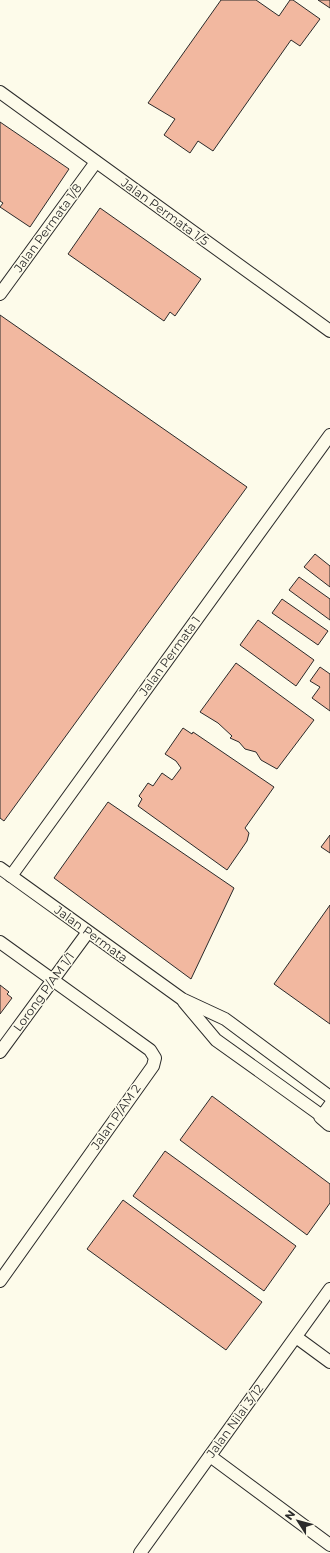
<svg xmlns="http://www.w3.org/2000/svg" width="330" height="1553" font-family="Montserrat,sans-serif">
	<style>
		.building { fill: #f2b8a0; stroke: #2b2b2b }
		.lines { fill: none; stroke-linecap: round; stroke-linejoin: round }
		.minor-casing { stroke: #2b2b2b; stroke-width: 14 }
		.major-casing { stroke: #2b2b2b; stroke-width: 18 }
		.minor { stroke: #fdfbea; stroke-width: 12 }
		.major { stroke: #fdfbea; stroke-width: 16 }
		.labels { text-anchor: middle; stroke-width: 3; stroke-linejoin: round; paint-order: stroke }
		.street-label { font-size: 12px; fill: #2b2b2b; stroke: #fdfbea }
	</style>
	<rect width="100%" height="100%" fill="#fdfbea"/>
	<g class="building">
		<path d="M221,0h35l23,16 11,-16h3l27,19 -20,27 -9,-6 -78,111 -15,-10 -8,12 -26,-18 11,-16 -27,-16z"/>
		<path d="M318,0h12v8z"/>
		<path d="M0,122l69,47 -39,58 -30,-20 3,-4 -3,-2z"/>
		<path d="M100,208l101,71 -26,37 -5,-4 -6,9 -96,-67z"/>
		<path d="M0,315l247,172 -243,334 -4,-3z"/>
		<path d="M315,554l15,12v21l-26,-20z"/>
		<path d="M299,577l31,22v21l-41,-30z"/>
		<path d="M282,599l46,32 -10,14 -46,-32z"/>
		<path d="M258,620l56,40 -18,26 -56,-41z"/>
		<path d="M236,663l78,57 -37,49 -16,-9 -5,-8 -11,-3 -6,-7 -9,-4 2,-2 -14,-13 -18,-11z"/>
		<path d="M320,667l10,7v37l-18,-13 8,-11 -10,-6z"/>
		<path d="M183,728l9,6 1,-2 81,55 -29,41 4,5 -2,8 -20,29 -89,-64 4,-7 -3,-3 9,-13 5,3 9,-13 10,7 9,-12 -5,-7 -11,-7z"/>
		<path d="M108,802l126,86 -43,91 -137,-101z"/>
		<path d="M330,835v18l-9,-6z"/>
		<path d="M330,905v119l-56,-40z"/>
		<path d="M0,985l9,7 -2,2 5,4 -12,16z"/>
		<path d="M212,1096l118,88v19l-23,32 -127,-95z"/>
		<path d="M165,1151l131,95 -32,45 -131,-95z"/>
		<path d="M123,1200l139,102 -36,48 -139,-101z"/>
	</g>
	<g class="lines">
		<defs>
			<g id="minor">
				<path d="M0,92l330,239"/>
				<path d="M0,294l96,-132"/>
				<path d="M0,868l182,131 43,20 105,78"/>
				<path d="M11,876l319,-441"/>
				<path d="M0,942l150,108 5,8 -2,8 -153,215"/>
				<path d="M184,1002l32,38 106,76 8,-11"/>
				<path d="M0,1052l88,-120"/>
				<path d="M296,1337l34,25"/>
				<path d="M210,1456l120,89"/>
				<path d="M140,1553l190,-264"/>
			</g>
			<path id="major" d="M322,1116l8,7"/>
		</defs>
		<use href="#minor" class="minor-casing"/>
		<use href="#major" class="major-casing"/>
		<use href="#minor" class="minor"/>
		<use href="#major" class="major"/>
	</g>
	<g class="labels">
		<g class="street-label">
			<text transform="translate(165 212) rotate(36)" y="4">Jalan Permata 1/5</text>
			<text transform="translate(48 228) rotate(-54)" y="4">Jalan Permata 1/8</text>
			<text transform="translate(170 656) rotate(-54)" y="4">Jalan Permata 1</text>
			<text transform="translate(91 934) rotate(36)" y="4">Jalan Permata</text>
			<text transform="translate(44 992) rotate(-54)" y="4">Lorong P/AM 1/1</text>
			<text transform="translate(116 1117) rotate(-55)" y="4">Jalan P/AM 2</text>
			<text transform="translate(235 1421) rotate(-54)" y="4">Jalan Nilai 3/12</text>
		</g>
	</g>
	<g transform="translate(298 1521) rotate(306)" stroke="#fdfbea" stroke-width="3" paint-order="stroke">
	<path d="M0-3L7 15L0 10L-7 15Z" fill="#2b2b2b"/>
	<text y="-6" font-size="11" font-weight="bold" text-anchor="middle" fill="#2b2b2b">N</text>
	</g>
</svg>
